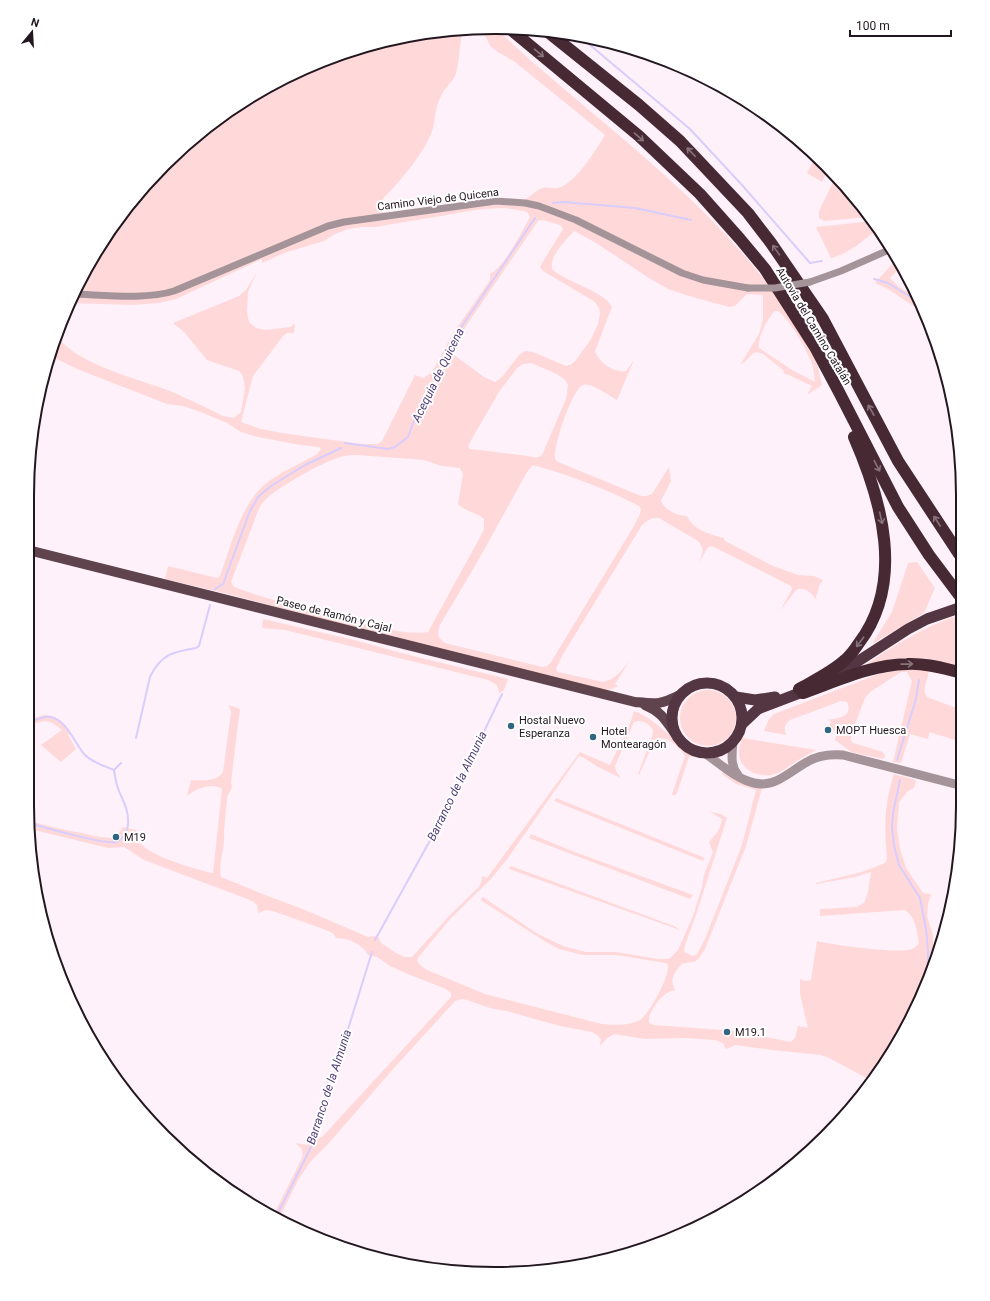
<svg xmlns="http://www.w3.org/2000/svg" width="990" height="1301" font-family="Roboto,sans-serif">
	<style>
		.green { fill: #ffd9d9; fill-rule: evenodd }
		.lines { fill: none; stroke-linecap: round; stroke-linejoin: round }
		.stream { stroke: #d8cdfd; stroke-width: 2 }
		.minor { stroke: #a49398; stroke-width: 7 }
		.tertiary { stroke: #a49398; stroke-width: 9 }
		.primary { stroke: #5f444e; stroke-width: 10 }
		.trunk { stroke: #533641; stroke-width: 11 }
		.motorway { stroke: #472934; stroke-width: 12 }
		.minor-bridge { stroke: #a49398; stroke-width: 7 }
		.oneway { stroke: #87747b }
		.poi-dot { fill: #306681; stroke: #fff; stroke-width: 1.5 }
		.labels { text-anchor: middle; stroke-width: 4; stroke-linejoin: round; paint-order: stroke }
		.street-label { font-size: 11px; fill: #22161f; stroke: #fff }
		.poi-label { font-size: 11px; fill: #22161f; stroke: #fff; text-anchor: start }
		.water-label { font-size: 12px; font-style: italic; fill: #4f3d79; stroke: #fff }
		.rim { fill: none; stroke: #22161f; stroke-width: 2 }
	</style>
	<rect width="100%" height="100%" fill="#fef1fa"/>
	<g class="green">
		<path d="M494,27c19,17 37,34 56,50 84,72 172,139 234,230 9,12 19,25 26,38 6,11 9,27 12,40l-15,10 5,-9 -23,-11 -5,-1 -1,-4 -20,-16 -7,-2c-6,3 -9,9 -16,13l19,-31 4,-15v-24l-16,-1 -12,12 -6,1 -40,-11 -21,-7 -19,-11 -53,-35 -22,-12c-9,11 -24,23 -22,38 15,14 51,21 60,38l-17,44c4,12 19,22 31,20l8,-11 -17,40c-7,-4 -27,-18 -34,-15 -11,4 -30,62 -28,74l3,3 83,34h5l6,-2 17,-27 2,14 -10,20c4,9 16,15 26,15 5,13 24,19 37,22l1,3 48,25 25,9 16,1 9,4 -4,6 -3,12 2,3c-6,-6 -12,-16 -22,-11l-16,21 12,-22 -1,-3 -79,-40 -4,1 -10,18c4,-11 8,-15 0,-24l-39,-23c-7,-1 -12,3 -17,7l-80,131 -6,13 2,3 45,10c12,-2 20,-13 27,-22l-15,24 3,2 -6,3 -6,1 -246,-61 -136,-36 -59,-14 3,-13 49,12 3,-2c10,-28 21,-71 44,-91 16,-13 36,-21 53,-31l4,-5 -2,-2 -19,-2 -42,-8 -17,-5 -14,-9 -29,-12 -15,-5 -16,-2 -90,-35 -26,-13v-3l6,-17c17,26 76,42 105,52 21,8 41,18 61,28l11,2 7,-6 4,-24 -2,-12 -4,-5 -32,-11 -23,-28 -11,-9 66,-27 7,-6 11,-18 -9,20 -1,20 2,10 7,6 10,2 24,-3 5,-4 -1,10h-7l-4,3 -30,40 -12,46 20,7 21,4 79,11h17l4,-3 33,-66 9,3 8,-6 20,-37 38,-55v-6c14,-7 31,-41 39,-55l1,-2 -3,-5c-26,-8 -58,-1 -85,4 -22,3 -44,7 -66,11h-15l-13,2 -13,5 -11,7 -40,12 -22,10v-4l-86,40 -17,4 -27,2 -63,-2 6,-15 49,-78 62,-67 49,-37 81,-43 88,-27 59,-6c-4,14 -3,33 -8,46 -3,6 -11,13 -14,20 -7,13 -5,25 -10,38 -10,24 -36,53 -54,71v3l4,4 7,1 136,-13c6,-3 11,-9 18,-12 6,-2 10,1 16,0 18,-5 38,-38 47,-53l-90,-73 -17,-10 -8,-6 -4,-9 -7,-8zM543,220l17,5 3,4 -21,34 -2,4 3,4 52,31 4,6 1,6 -2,10 -7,15 -15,21 -4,4 -6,2 -33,-14 -8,-1 -6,4 -17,22 -7,5 -11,-5 -34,-25 18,-29 70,-102zM775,311h3c12,9 30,40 35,56 1,4 1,10 2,15l-23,-12 -33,-22c-2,-9 9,-31 16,-37zM531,363l26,11 8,6 3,5 -2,14 -24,56c-5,4 -9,2 -14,1l-58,-7 -2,-2 2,-5 29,-50 18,-24 6,-4zM357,455l67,5 18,6 18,2 3,6 -5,30c8,8 18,8 26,15v10l-5,10 -51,93c-22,4 -56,-7 -78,-12 -39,-10 -78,-19 -116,-33l-3,-5 27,-71c2,-4 4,-8 7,-11 13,-13 62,-41 80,-44 4,-1 8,-1 12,-1zM533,465c37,10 73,24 106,41l2,3 -1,5 -6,12 -83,136 -4,4 -5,1 -97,-24c-8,-6 -8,-9 -5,-18l39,-66 48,-87z"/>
		<path d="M816,156l13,12 -7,14 -15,-9z"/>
		<path d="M836,176l33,41 -45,4 -5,-3v-7z"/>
		<path d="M873,221l7,9c-9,2 -16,11 -24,16 -8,5 -16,10 -25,12l-15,-31z"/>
		<path d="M895,257l5,11 -10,10 9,9 15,9 7,15 -33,-22 -13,-6 19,-21z"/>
		<path d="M917,562l18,26 -11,25 -52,31 20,-32 16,-49z"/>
		<path d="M959,615v52c-34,-11 -61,-12 -95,-1 30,-21 60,-39 95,-51z"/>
		<path d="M263,619l95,22 43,12 107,26 -4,11 -5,3 -2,-8 -9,-5 -203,-50 -23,-2z"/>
		<path d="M913,668l16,3c-1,9 -8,18 -2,26l32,12v24l-4,7 -26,-8v2l-1,5 -18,-5 -9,29 -8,-1 19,-81 -5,-9h-6l-31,20 -5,6 -14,37v5l2,3 30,9 2,4 -2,3 -32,-7 -16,-12 2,-7 4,1 2,-9 -4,-1 -2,8 -9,-3 3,-8 -4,-1c11,-2 27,-3 20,-18l-6,-1 -51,19c-6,5 -6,8 -4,15l-22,-4 5,-12 5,-5 102,-39 22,-6z"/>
		<circle cx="708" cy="718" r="28"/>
		<path d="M229,705l11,4 -9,73 1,5 -5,10 -3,35c2,15 -6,30 -3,45l44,18 40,15 63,27 7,-1 4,2 2,5 15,10 9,4h7l37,-41 30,-29 3,-7v-4l5,2 93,-126 30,13 21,-44 3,-10c24,9 39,31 61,44l-6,2 -12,36 -3,3 -2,-2 13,-38c-6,-9 -18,-22 -30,-17l-16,36 -1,-1 14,-38 1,-6c-5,-7 -11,-11 -19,-8l-19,44 1,5 5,7 -23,-11 -14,-9 -5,-2 -71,102 -17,21 -40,39 -34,41c1,6 6,8 10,11l58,24 117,30c12,1 27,2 38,-4 9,-6 30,-44 28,-55l-2,-2 -50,-8h-33l-24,-6 -13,-7 -64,-41 -1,-2 2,-2 55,37 25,12 23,6h29l43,7h11l9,-9 15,-34 9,-29 2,-12 9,-23 -4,-10c6,-7 12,-13 13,-23l-12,-7 11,2 6,4 -31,97 -11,30 -1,6 2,2 7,3 4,-2 8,-15 37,-94 14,-55 -20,-6 -14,-10 2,-3 38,17 -16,58 -41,103c-10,16 -8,11 -23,15 -8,8 -13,16 -7,26 -15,4 -19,14 -26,26v7l5,2 82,6 55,11 4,-4 3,-12 10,2 -8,-34v-15l5,2 6,-1 6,-39c15,4 83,13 95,8 2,-1 5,-4 7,-5 -2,-12 -3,-27 -14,-34l-85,6v-7l36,-2 8,-4 4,-11 3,-20 -16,5 -39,7v-1l46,-11 23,-9 2,-4c-3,-31 -3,-55 7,-85l22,6 -2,8 -6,3 -9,11 -2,27 3,20 6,19 17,25 8,1 -3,10 -1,12 6,19v29l-6,21 -43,81 -12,15 -43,-23 -8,-3 -49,-5 -36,-5 -10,4 -3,-6 -8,-3 -30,-2 -40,1 -31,-5 -7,4 -7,8 1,-7 -4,-4 -5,-3 -32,-6 -54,-15 -16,-3 -23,-8 -5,-1 -7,2 -61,67 -65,75 -18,18 -13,19 -19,39 -6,-3 29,-58c2,-8 -1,-10 -7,-15l12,2 3,-5 3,-6 5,3h4l129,-140v-4l-5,-4 -38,-15 -18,-8 -13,-9 -9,-2c-5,-11 -20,-17 -32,-17l-3,-5 -10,-4 -50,-18 -7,-1 -8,3c0,-8 -2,-10 -8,-13l-106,-40 -20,-13 -16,1 -78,-19 -1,-8 32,8 39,8 11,1 7,-4 5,-7 16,4 -2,9c12,16 56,29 76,33l9,-84c-10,-7 -26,0 -35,7l4,-16c11,0 25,3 32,-8l8,-60z"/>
		<path d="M43,715c13,0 20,7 28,17l-3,3 8,14 -15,13 -20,-17 21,-15c-14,-12 -18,-10 -35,-3v-6z"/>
		<path d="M742,738l74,12c-7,4 -13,7 -19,11 -8,5 -15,12 -25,14 -14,2 -32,-5 -33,-21 -1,-5 2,-11 3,-16z"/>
		<path d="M556,798l149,60 -2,3 -149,-60z"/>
		<path d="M531,834l41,17 121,44 -3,4 -161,-61z"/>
		<path d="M511,866l163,60 6,4 -171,-61z"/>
	</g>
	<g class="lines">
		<g class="stream">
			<path d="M578,35l112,94 52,56 68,78 12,-2"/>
			<path d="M553,203l11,-1 71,6 56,12"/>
			<path d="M874,279l14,4 29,18"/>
			<path d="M345,443l43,6 7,-2 13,-10 6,-16 18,-34 24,-52 79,-117"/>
			<path d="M957,526l2,-6"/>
			<path d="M215,589l8,-5 27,-73 8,-14 13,-11 34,-21 36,-17"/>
			<path d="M27,723c7,-2 17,-8 24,-6 15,3 24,26 33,37 7,8 20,12 30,16"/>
			<path d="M136,738l14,-61c11,-23 23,-25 46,-29l3,-2 11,-41"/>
			<path d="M897,760l19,-61 3,-19"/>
			<path d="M114,770l7,-7"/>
			<path d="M900,780l-7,33 -1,14 2,19 5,19 21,33 6,31 2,21v13l-3,27"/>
			<path d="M29,823c13,4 78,22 87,19 9,-3 13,-15 12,-23 0,-11 -5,-18 -9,-28 -3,-7 -4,-14 -5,-21"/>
			<path d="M375,940l68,-123 59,-123"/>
			<path d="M276,1217l36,-72 60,-193"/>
		</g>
		<g class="minor">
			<path d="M810,282l31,-11 50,-22"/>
			<path d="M73,294c31,1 73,6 101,-3l154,-65 16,-4 152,-21 29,2 14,3 37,14 106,53 21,7 45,8"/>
		</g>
		<g class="tertiary">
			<path d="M733,742c-1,11 -3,24 5,33"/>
			<path d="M706,754c12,8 24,20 39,26 28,12 40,-6 62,-18 11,-7 23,-8 36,-7l116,30"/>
		</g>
		<g class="primary">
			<path d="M28,550l607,152c22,2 25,3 45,-7"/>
			<path d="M645,705c15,6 20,14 29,27"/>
		</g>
		<g class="trunk">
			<path d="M829,680l79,-51 19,-10 32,-11"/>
			<circle cx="707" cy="718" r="35"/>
			<path d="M736,697l19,3 20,-3"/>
			<path d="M742,724l16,-15 52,-20"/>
		</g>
		<g class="motorway">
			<path d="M509,28l130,108 61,58 40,45 25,30 50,78 25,47 58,113 31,48 30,40"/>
			<path d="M548,32l91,73 41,36 68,72 23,30 52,76 75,142 61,93"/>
			<path d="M799,689c16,-9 33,-17 46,-29 6,-5 10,-11 14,-17 46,-61 23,-142 -5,-206"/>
			<path d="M803,693c34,-12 67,-28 104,-29 18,-1 35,4 52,8"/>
		</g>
		<path class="minor-bridge" d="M748,288h27l35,-6"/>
	</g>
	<defs><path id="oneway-shaft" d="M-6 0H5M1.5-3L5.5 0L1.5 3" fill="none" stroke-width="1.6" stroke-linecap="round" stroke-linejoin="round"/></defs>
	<g class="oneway">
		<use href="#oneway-shaft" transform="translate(539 53) rotate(40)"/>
		<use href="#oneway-shaft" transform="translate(639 137) rotate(41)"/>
		<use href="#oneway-shaft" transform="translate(691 152) rotate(-134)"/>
		<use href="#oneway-shaft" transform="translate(776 250) rotate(-125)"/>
		<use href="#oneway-shaft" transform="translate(871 410) rotate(-119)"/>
		<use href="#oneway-shaft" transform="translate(877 466) rotate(62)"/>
		<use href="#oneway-shaft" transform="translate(881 518) rotate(77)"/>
		<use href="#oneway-shaft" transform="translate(937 521) rotate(-123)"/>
		<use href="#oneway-shaft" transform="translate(860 642) rotate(127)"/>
		<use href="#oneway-shaft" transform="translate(907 664) rotate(-1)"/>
	</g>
	<g class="poi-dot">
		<circle cx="511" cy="726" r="4"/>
		<circle cx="828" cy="730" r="4"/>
		<circle cx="593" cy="737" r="4"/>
		<circle cx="116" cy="837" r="4"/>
		<circle cx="727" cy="1032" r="4"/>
	</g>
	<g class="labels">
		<g class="street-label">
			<text transform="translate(438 199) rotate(-7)" y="4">Camino Viejo de Quicena</text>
			<text transform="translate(814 326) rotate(59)" y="4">Autovía del Camino Catalán</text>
			<text transform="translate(334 614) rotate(14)" y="4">Paseo de Ramón y Cajal</text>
		</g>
		<g class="poi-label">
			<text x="519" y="724">Hostal Nuevo<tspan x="519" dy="13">Esperanza</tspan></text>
			<text x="836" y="734">MOPT Huesca</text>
			<text x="601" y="735">Hotel<tspan x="601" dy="13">Montearagón</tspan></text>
			<text x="124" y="841">M19</text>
			<text x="735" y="1036">M19.1</text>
		</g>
		<g class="water-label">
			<text transform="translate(438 375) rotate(-64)" y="4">Acequia de Quicena</text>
			<text transform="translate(457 786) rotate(-64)" y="4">Barranco de la Almunia</text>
			<text transform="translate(329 1087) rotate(-72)" y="4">Barranco de la Almunia</text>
		</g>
	</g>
	<path d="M0 0H990V1301H0ZM495 34H495A461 461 0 0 1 956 495V806A461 461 0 0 1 495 1267H495A461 461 0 0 1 34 806V495A461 461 0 0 1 495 34Z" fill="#fff" fill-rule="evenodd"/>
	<path class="rim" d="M495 34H495A461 461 0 0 1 956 495V806A461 461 0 0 1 495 1267H495A461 461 0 0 1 34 806V495A461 461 0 0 1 495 34Z"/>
	<g transform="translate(32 32) rotate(18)" stroke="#ffffff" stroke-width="3" paint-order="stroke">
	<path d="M0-3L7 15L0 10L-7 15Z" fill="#22161f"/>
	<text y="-6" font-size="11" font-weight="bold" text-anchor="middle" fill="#22161f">N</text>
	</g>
	<path d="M850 30v6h101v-6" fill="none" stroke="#22161f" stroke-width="2"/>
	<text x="856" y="30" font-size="12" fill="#22161f" stroke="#ffffff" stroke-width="3" paint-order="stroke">100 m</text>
</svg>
